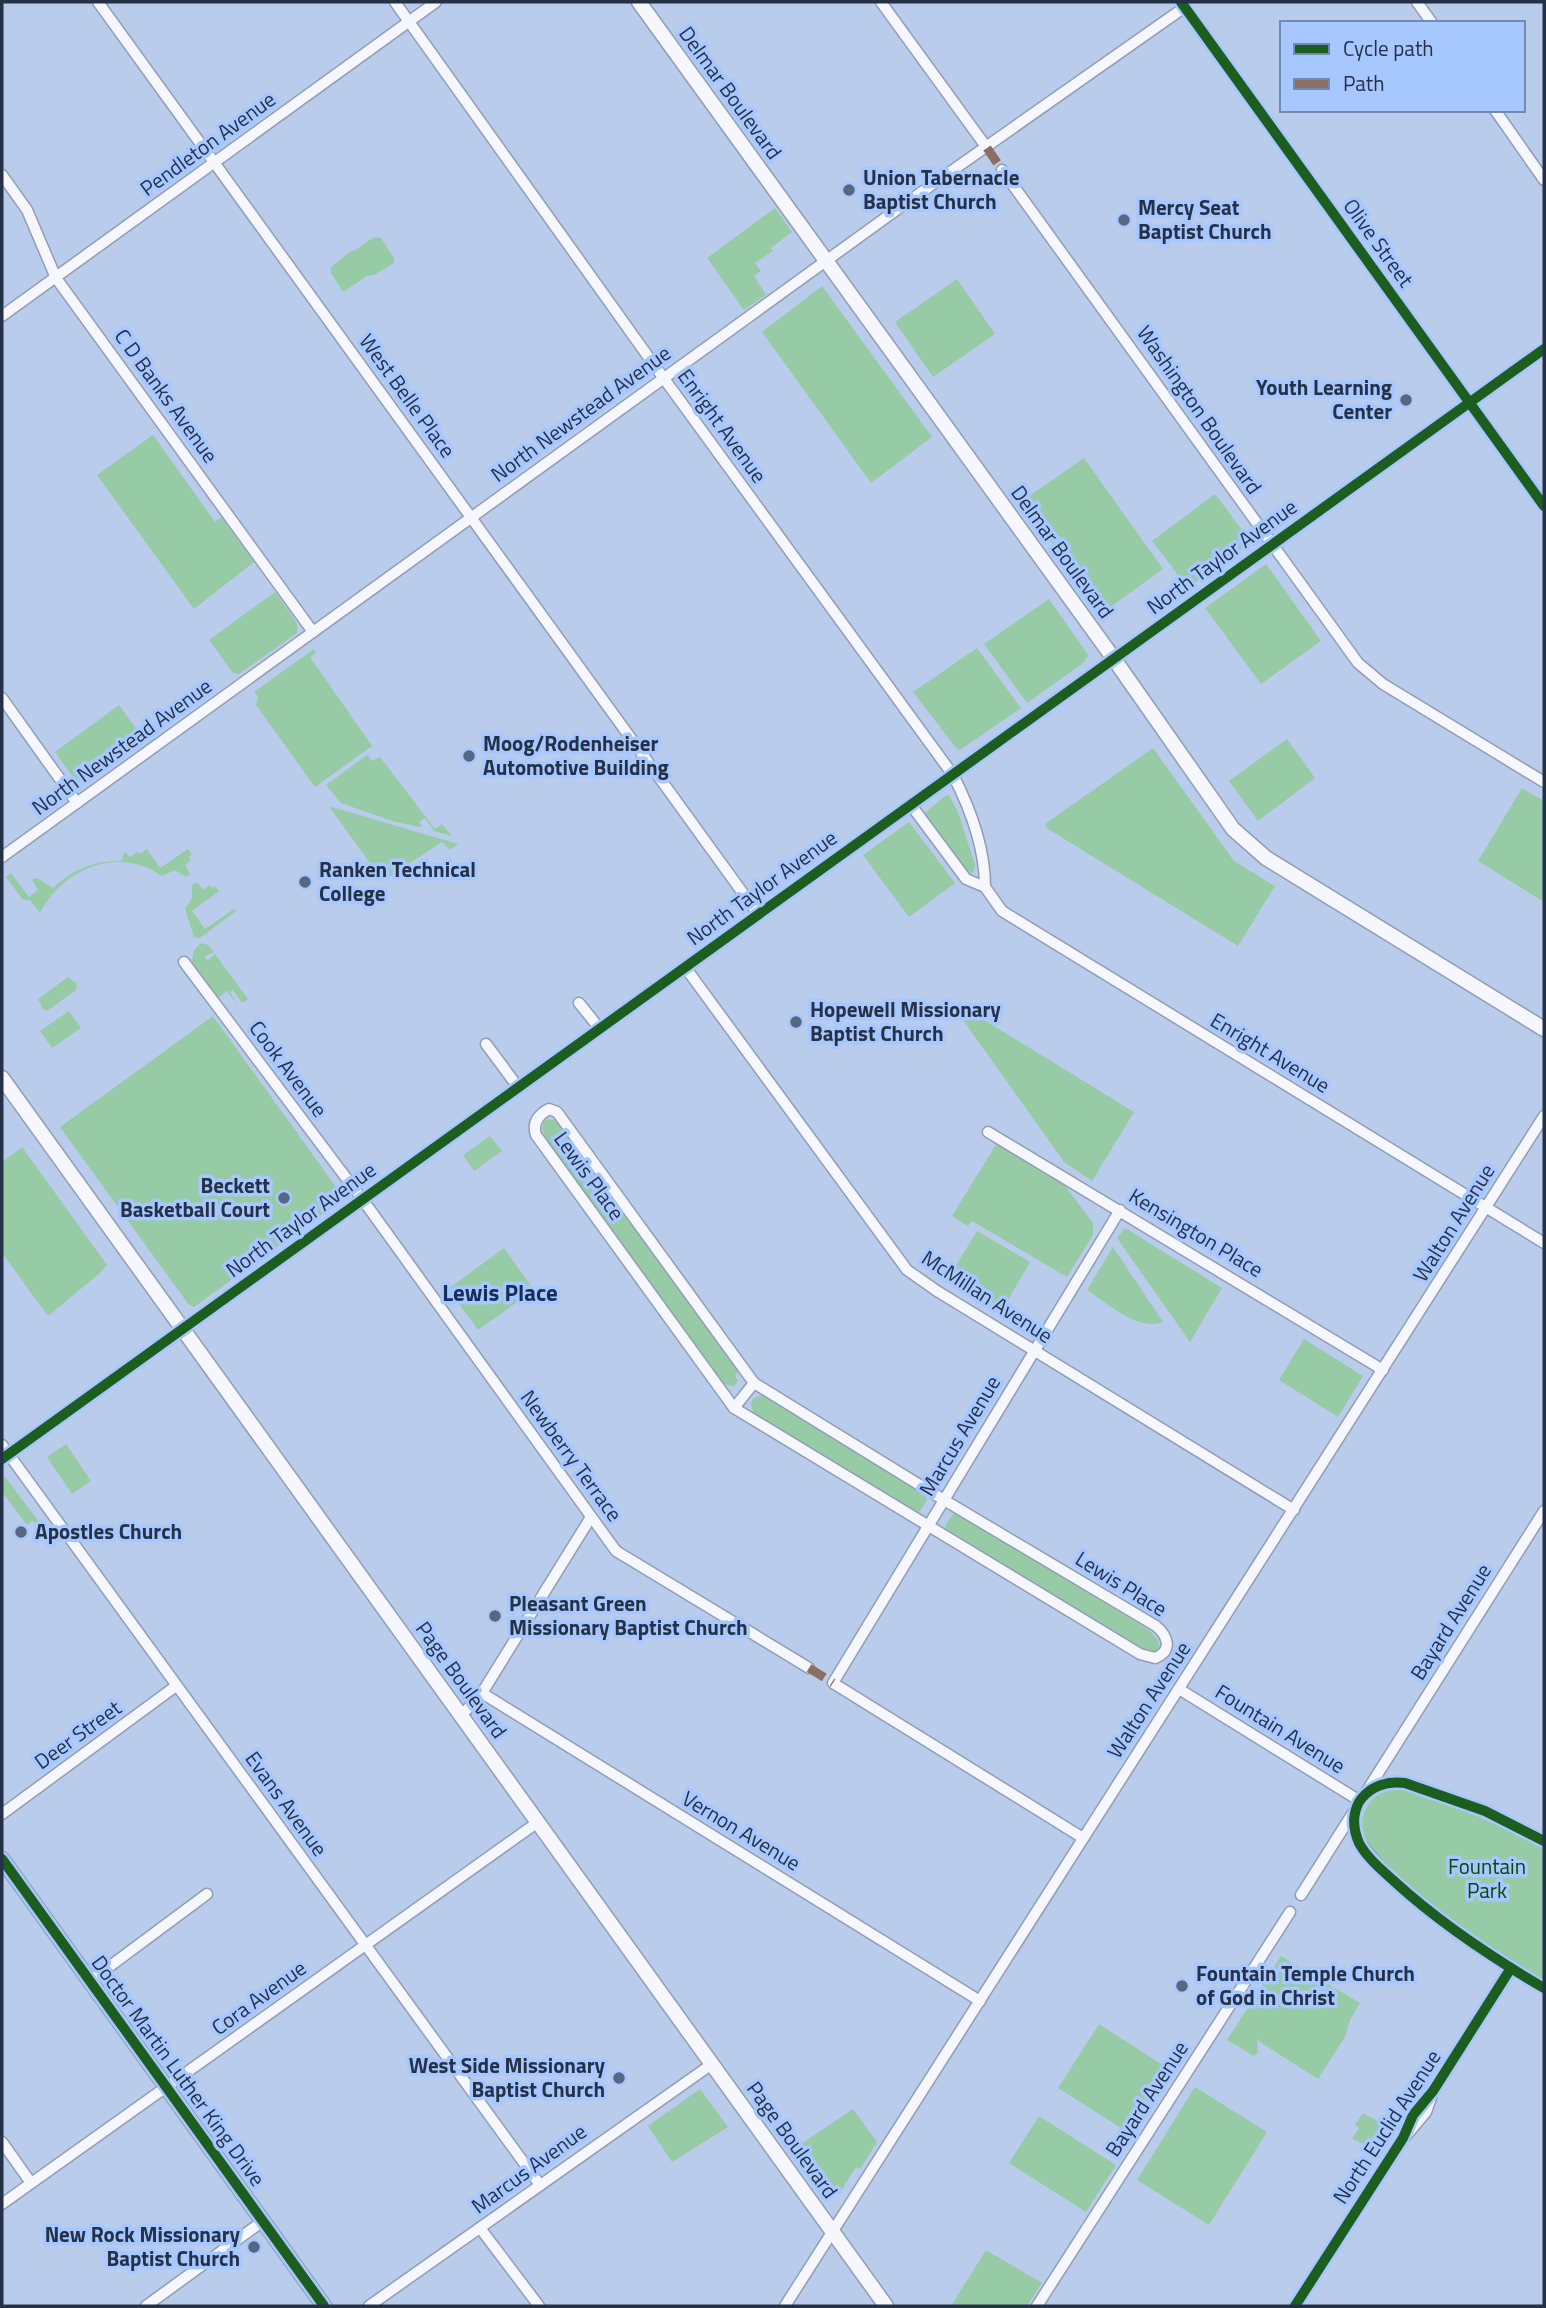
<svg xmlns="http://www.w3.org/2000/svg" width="1546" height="2308" font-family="'Titillium Web',sans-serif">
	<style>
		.green { fill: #97cba6 }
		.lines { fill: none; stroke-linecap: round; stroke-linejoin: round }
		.minor-casing { stroke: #909db5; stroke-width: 13 }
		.major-casing { stroke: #909db5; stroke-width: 17 }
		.minor { stroke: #f5f7fc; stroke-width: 10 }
		.major { stroke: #f5f7fc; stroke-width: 14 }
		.quiet { stroke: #8d6e63; stroke-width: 9; stroke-dasharray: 18 9; stroke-linecap: butt }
		.cycleway-casing { stroke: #a6c7ff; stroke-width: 15 }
		.cycleway { stroke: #1b5e20; stroke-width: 10 }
		.poi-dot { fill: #586780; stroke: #a6c7ff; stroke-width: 2.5 }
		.labels { text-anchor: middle; stroke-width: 7; stroke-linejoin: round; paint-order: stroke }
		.street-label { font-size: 21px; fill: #243147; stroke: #a6c7ff }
		.poi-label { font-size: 21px; font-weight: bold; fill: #243147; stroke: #a6c7ff; text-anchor: start }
		.park-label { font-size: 21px; fill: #084900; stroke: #a6c7ff }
		.neighbourhood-label { font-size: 23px; font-weight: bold; fill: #152e5b; stroke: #a6c7ff }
	</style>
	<rect width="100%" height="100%" fill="#bacceb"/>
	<g class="green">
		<path d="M775,208l17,24 -21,16 2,3 -18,12 6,8 -7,5 12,19 -22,15 -37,-52z"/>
		<path d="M374,237l7,1 13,20v5l-20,12 -7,1 -24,16 -12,-19v-6l20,-16h3z"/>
		<path d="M957,279l38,55 -62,43 -38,-55z"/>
		<path d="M822,286l110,151 -61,46 -109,-151z"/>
		<path d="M153,435l62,87 6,-5 33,45 -60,47 -97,-134z"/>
		<path d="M1084,458l79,111 -61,44 -80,-112z"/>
		<path d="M1215,494l36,48 -63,46 -36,-47z"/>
		<path d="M1266,564l55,77 -60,43 -56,-76z"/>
		<path d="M275,592l22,31v10l-58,41 -6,-1 -24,-33z"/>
		<path d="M1049,599l40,57 -4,3 1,2 -59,42 -43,-59z"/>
		<path d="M977,648l44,60 -61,42 -4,-2 -43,-56z"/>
		<path d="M314,649l2,4 -6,4 62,89 -57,41 -59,-82 2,-8 -4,-5z"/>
		<path d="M119,705l26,36 -58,43 -4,-5 -6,4 -22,-31z"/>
		<path d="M1287,739l28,39 -57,43 -29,-40z"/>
		<path d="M1153,748l81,113 41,25 -37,60 -190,-117 -3,-5z"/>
		<path d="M367,755l5,6 8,-4 55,72 7,-5 10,12 -18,-5 -9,-13 -6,4 3,4 -2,1 -28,-6 -51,-18 -15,-18z"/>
		<path d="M1522,788l22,13v101l-66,-41z"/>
		<path d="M949,795l9,17 17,53 -2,8 -7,-2 -41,-58 20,-17z"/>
		<path d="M332,807l126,37 -8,6 -8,-8 -59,39 -53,-73z"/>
		<path d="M909,822l46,61 -46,34 -46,-62z"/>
		<path d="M147,849l13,19 28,-19 4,5 -3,3 2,3 -6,5 5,9 -4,3 -11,-7 -13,6c-45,-31 -99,-7 -122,37l-10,-13h-7l-17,-23 5,-4 18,24 9,-7 -6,-10 5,-2 16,10c21,-19 40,-27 68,-27l4,-10 5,6 7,-5 3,2z"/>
		<path d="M197,882l6,8 7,-5 2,3 3,-2 4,5 -27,20 13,18 29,-20 2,2 -36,27 -6,-1 -9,-28 7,-11v-13z"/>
		<path d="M201,943l7,2 6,7 -10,5 3,4 8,-7 33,45 -6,4 -9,-13 -3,2 8,13 -11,-14 -9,7 -26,-36 2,-12z"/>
		<path d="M68,977l9,7 -1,6 -29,21 -4,-2 -5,-10z"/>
		<path d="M958,1004l176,108 -42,69 -28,-19 -111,-156z"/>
		<path d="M69,1011l12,17 -29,20 -12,-17z"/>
		<path d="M213,1016l128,178 2,5 -149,108 -5,-2 -129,-178z"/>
		<path d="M544,1119l10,1 6,5 178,246 -3,5 3,5 -4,5 -12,-2 -177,-246 -3,-10z"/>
		<path d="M490,1136l12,15 -28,20 -11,-16z"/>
		<path d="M997,1143l66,40 30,40v12l-26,42 -95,-56 -4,5 -16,-10z"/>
		<path d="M22,1147l85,118 -7,8 -52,43 -46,-63v-91z"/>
		<path d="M1125,1228l97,60 -32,54 -73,-104z"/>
		<path d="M977,1231l53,31 -30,52 -54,-32z"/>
		<path d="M1113,1247l50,75c-25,10 -56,-19 -76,-32z"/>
		<path d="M504,1248l30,42 -56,40 -30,-41z"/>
		<path d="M1304,1339l59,37 -25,41 -59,-37z"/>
		<path d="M763,1395l160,97 4,8 -7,11 -4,1 -163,-99 -2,-10 3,-5z"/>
		<path d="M66,1444l25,37 -19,13 -25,-37z"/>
		<path d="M5,1477l38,50 -2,2 -8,-8 -6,4 -25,-33v-12z"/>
		<path d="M953,1514h6l190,116 8,9 4,11 -15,2 -198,-120 -3,-4 1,-4z"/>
		<path d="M1398,1789c52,11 99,36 146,60v131c-49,-29 -97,-61 -140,-99 -12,-11 -28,-24 -36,-39 -7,-10 -8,-24 -1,-35 6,-12 18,-17 31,-18z"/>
		<path d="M1281,1956l79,47 -10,17 -5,17 -27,42 -58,-37 -3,-4 1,14 -4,4 -27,-16z"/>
		<path d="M1099,2024l73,47 -40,64 -74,-47z"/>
		<path d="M1195,2087l72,45 -58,93 -72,-45z"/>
		<path d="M700,2089l28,38 -56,35 -24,-36z"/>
		<path d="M853,2109l24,33 -17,27 -4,-2 -17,27 -7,-1 -21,-29 1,-5 -6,-8 -3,2 -5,-7z"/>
		<path d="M1363,2113l14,8 2,-3 8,7 -15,22 -20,-8 7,-11 -4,-3z"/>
		<path d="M1039,2116l77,49 -30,47 -77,-49z"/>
		<path d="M986,2250l56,33 -15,23h-76z"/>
	</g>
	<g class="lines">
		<defs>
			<g id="minor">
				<path d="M98,2l660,912"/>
				<path d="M395,2l262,367 296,406c17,33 32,74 32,112"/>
				<path d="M881,2l106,146"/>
				<path d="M1181,2l363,504"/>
				<path d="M1417,2l15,21"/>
				<path d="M1495,110l49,70"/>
				<path d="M1002,170l356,493 25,21 161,98"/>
				<path d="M2,175l25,35 29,68 257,354"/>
				<path d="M2,316l434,-314"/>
				<path d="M2,698l75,105"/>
				<path d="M911,805l55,74 19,8 17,24 542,332"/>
				<path d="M2,857l904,-654 279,-196"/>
				<path d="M184,962l184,245 248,344 193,117"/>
				<path d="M685,967l222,303 30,21 357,219"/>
				<path d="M579,1003l21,26"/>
				<path d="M486,1044l32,43"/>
				<path d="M549,1109l8,3 197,271 190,117 212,126c12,10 17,25 -1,32l-15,-4 -406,-246 -198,-273c-4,-12 2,-20 13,-26z"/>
				<path d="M988,1132l395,238"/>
				<path d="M734,1408l20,-25"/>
				<path d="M2,1445l538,740"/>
				<path d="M2,1459l1542,-1110"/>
				<path d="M1179,1689l181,112"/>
				<path d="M482,1693l498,308"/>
				<path d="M461,1716l21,-23 109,-176"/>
				<path d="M1368,1791l15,-7 10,-2 27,5 65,24 59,30"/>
				<path d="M1354,1812l1,19 5,12 28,33 67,55 89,57"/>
				<path d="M2,1814l174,-128"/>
				<path d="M1083,1838l-250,-155 287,-473"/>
				<path d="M1301,1895l243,-384"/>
				<path d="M90,1981l117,-87"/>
				<path d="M1405,2137l21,-25 7,-20"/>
				<path d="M2,2142l29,41"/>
				<path d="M2,2204l536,-382"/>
				<path d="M480,2228l59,78"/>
				<path d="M146,2306l117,-85"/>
				<path d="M369,2306l343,-242"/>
				<path d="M785,2306l759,-1190"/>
				<path d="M1037,2306l253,-394"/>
				<path d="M1295,2306l108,-168 10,-23 20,-24 78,-123"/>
			</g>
			<g id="major">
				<path d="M639,2l475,657 119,170 33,29 278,171"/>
				<path d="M2,1078l884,1228"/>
				<path d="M2,1859l322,447"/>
			</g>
		</defs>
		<use href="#minor" class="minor-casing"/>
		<use href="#major" class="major-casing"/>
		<use href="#minor" class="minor"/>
		<use href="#major" class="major"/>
		<g class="quiet">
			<path d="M987,148l15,22"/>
			<path d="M809,1668l24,15"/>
		</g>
		<defs>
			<g id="cycleway">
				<path d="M1181,2l363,504"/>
				<path d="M2,1459l1542,-1110"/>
				<path d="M1544,1841l-59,-30 -80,-28c-19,-2 -35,3 -46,19 -7,13 -6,27 0,41 8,15 24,28 36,39 46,42 96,75 149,106"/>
				<path d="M2,1859l322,447"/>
				<path d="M1295,2306l108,-168 10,-23 20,-24 78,-123"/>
			</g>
		</defs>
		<use href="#cycleway" class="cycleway-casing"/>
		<use href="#cycleway" class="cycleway"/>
	</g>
	<g class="poi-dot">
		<circle cx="849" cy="190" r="7"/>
		<circle cx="1124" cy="220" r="7"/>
		<circle cx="1406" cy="400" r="7"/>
		<circle cx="469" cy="756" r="7"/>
		<circle cx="305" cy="882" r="7"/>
		<circle cx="796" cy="1022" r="7"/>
		<circle cx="284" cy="1198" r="7"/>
		<circle cx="21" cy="1532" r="7"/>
		<circle cx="495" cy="1616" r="7"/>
		<circle cx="1182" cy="1986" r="7"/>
		<circle cx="619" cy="2078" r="7"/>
		<circle cx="254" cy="2247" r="7"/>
	</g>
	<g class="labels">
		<g class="street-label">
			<text transform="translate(730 93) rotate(54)" y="7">Delmar Boulevard</text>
			<text transform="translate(208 144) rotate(-36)" y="7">Pendleton Avenue</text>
			<text transform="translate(1378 243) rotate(54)" y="7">Olive Street</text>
			<text transform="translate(166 396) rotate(54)" y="7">C D Banks Avenue</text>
			<text transform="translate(407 396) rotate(54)" y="7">West Belle Place</text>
			<text transform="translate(1199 410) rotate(55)" y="7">Washington Boulevard</text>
			<text transform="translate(581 414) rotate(-36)" y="7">North Newstead Avenue</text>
			<text transform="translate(722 426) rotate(54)" y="7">Enright Avenue</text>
			<text transform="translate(1062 552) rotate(54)" y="7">Delmar Boulevard</text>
			<text transform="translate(1222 557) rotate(-36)" y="7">North Taylor Avenue</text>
			<text transform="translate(122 747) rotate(-36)" y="7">North Newstead Avenue</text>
			<text transform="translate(762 888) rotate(-36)" y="7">North Taylor Avenue</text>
			<text transform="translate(1270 1053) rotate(31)" y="7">Enright Avenue</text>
			<text transform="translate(288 1069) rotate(53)" y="7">Cook Avenue</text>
			<text transform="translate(589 1176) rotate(54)" y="7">Lewis Place</text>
			<text transform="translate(301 1220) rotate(-36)" y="7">North Taylor Avenue</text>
			<text transform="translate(1454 1223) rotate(-58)" y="7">Walton Avenue</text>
			<text transform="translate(1196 1233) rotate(31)" y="7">Kensington Place</text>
			<text transform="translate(987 1297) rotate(33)" y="7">McMillan Avenue</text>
			<text transform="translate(960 1436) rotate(-59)" y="7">Marcus Avenue</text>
			<text transform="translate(571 1456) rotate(54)" y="7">Newberry Terrace</text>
			<text transform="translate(1121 1584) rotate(32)" y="7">Lewis Place</text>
			<text transform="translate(1451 1622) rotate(-58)" y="7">Bayard Avenue</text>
			<text transform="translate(461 1680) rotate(54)" y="7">Page Boulevard</text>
			<text transform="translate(1149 1700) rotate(-57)" y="7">Walton Avenue</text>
			<text transform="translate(1280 1729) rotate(32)" y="7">Fountain Avenue</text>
			<text transform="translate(78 1735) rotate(-36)" y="7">Deer Street</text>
			<text transform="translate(286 1804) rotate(54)" y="7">Evans Avenue</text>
			<text transform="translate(741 1831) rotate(31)" y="7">Vernon Avenue</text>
			<text transform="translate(259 1998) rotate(-36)" y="7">Cora Avenue</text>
			<text transform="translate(178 2071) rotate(54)" y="7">Doctor Martin Luther King Drive</text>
			<text transform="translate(1147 2099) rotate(-57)" y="7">Bayard Avenue</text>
			<text transform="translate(1387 2127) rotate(-57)" y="7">North Euclid Avenue</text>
			<text transform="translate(792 2140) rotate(54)" y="7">Page Boulevard</text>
			<text transform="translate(529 2169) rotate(-36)" y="7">Marcus Avenue</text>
		</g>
		<g class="poi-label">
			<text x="863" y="185">Union Tabernacle<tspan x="863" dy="24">Baptist Church</tspan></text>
			<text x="1138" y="215">Mercy Seat<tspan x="1138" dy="24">Baptist Church</tspan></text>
			<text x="1392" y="395" text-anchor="end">Youth Learning<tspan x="1392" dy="24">Center</tspan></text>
			<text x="483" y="751">Moog/Rodenheiser<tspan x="483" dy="24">Automotive Building</tspan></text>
			<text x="319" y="877">Ranken Technical<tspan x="319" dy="24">College</tspan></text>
			<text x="810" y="1017">Hopewell Missionary<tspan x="810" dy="24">Baptist Church</tspan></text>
			<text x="270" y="1193" text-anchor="end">Beckett<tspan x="270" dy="24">Basketball Court</tspan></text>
			<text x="35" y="1539">Apostles Church</text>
			<text x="509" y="1611">Pleasant Green<tspan x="509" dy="24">Missionary Baptist Church</tspan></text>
			<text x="1196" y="1981">Fountain Temple Church<tspan x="1196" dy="24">of God in Christ</tspan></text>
			<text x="605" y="2073" text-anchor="end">West Side Missionary<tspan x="605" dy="24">Baptist Church</tspan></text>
			<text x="240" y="2242" text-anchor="end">New Rock Missionary<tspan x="240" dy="24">Baptist Church</tspan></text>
		</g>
		<g class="park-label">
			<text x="1487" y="1874">Fountain<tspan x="1487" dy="24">Park</tspan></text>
		</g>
		<g class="neighbourhood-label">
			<text x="500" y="1301">Lewis Place</text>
		</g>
	</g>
	<rect width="1546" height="2308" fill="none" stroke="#243147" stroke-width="7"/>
	<rect x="1280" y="21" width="245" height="91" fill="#a6c7ff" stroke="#728bb5" stroke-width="2"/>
	<rect x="1294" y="44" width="35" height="10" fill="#1b5e20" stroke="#728bb5" stroke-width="2"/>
	<text x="1343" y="56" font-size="21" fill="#243147">Cycle path</text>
	<rect x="1294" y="79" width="35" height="10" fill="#8d6e63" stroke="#728bb5" stroke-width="2"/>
	<text x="1343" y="91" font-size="21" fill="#243147">Path</text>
</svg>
